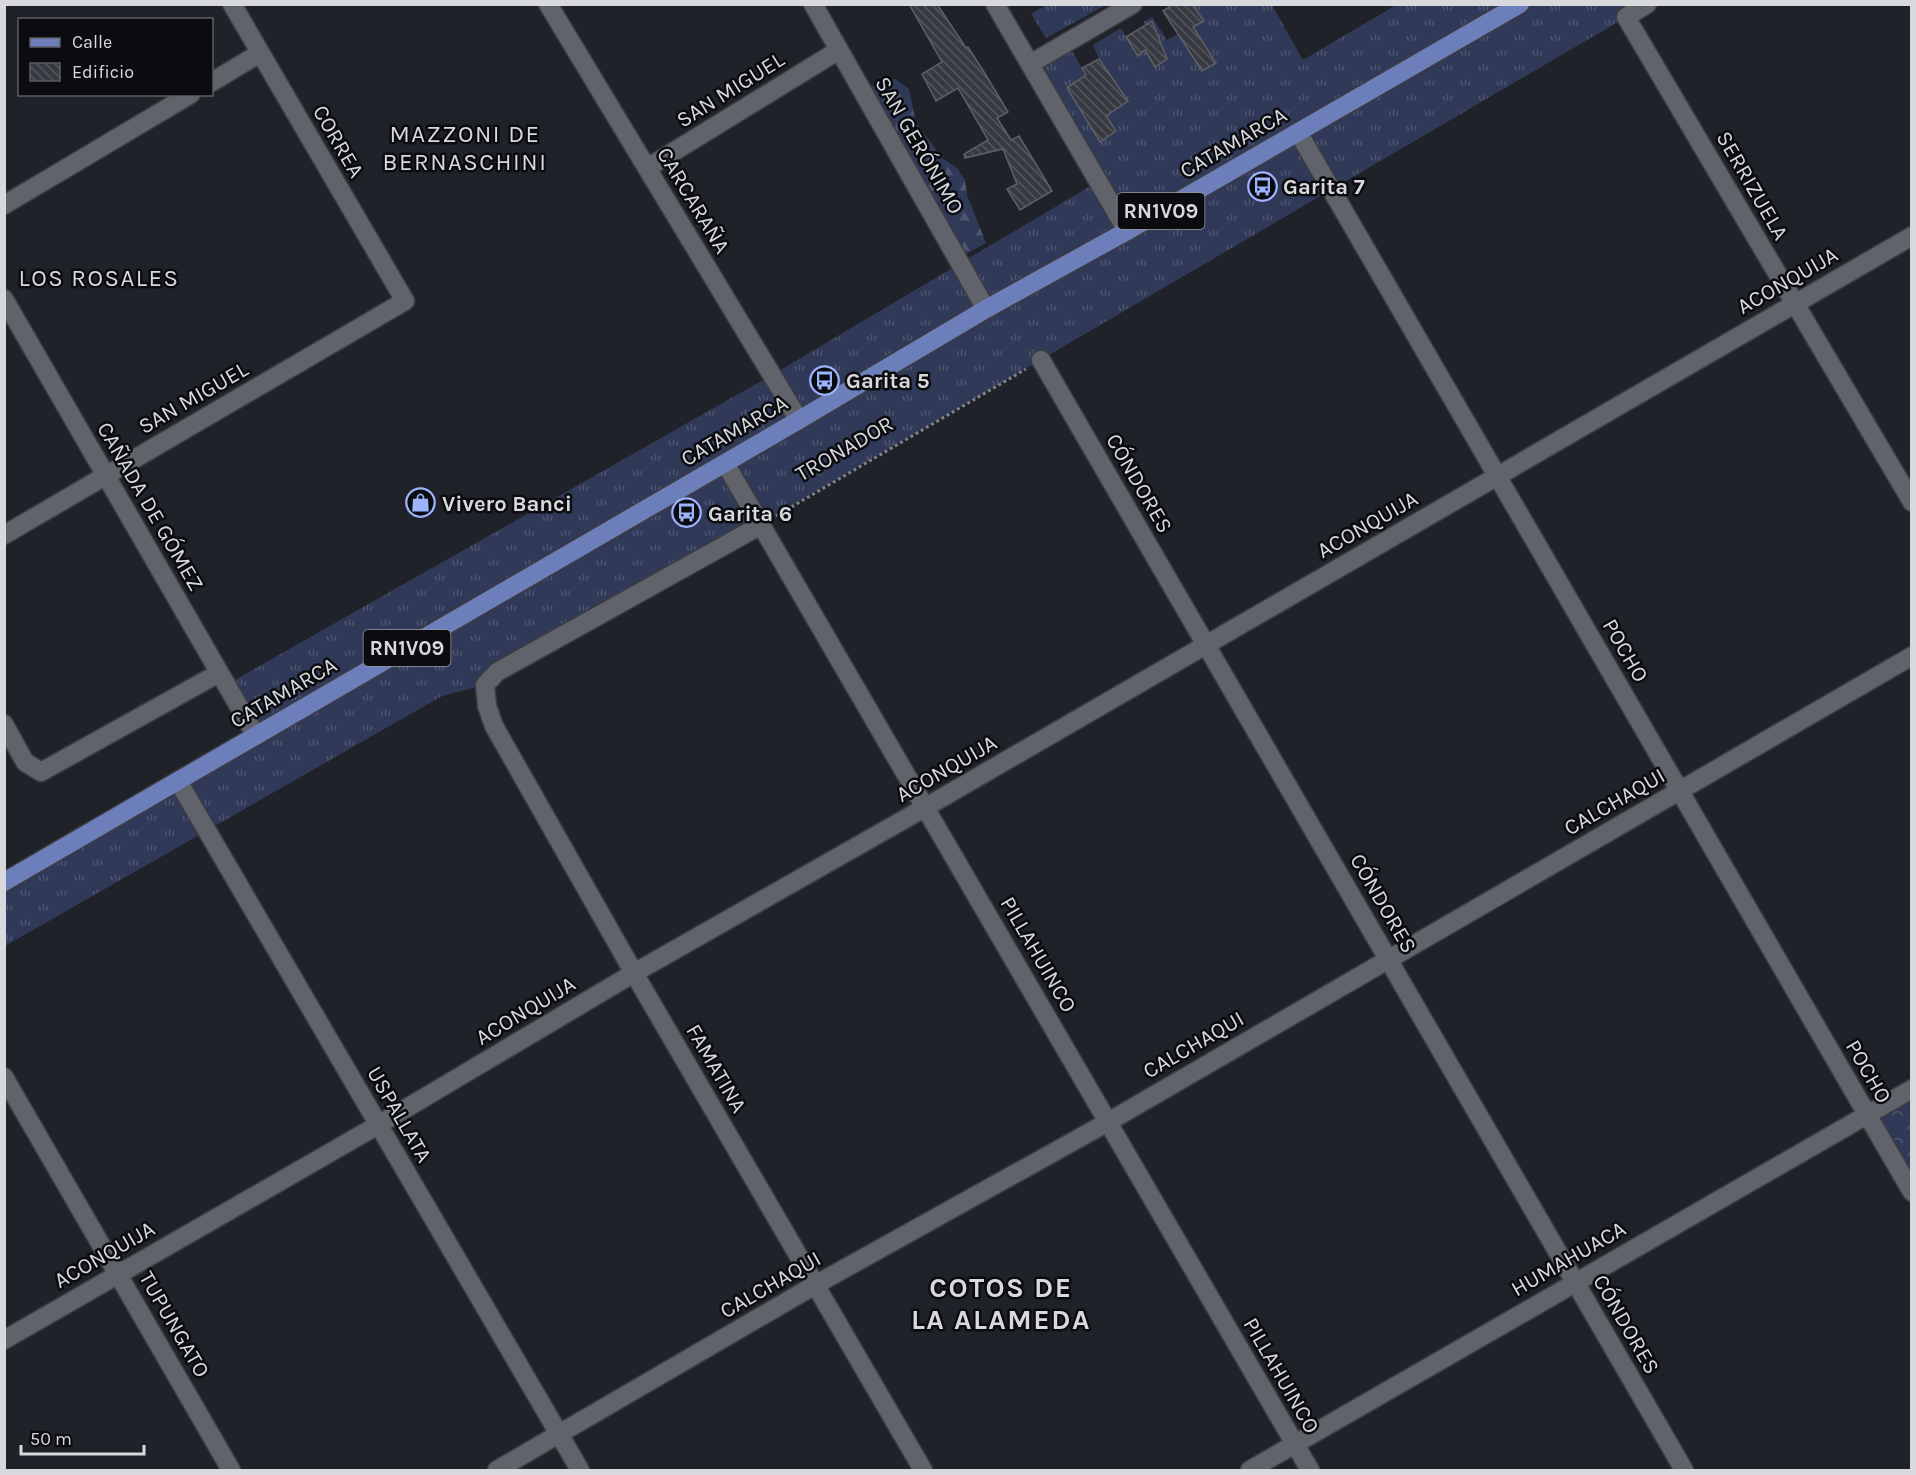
<svg xmlns="http://www.w3.org/2000/svg" width="1916" height="1475" font-family="Karla,sans-serif">
	<style>
		.grass { fill: url(#grass-tufts) }
		.forest { fill: url(#forest-firs) }
		.park { fill: url(#park-crowns) }
		.building { fill: url(#building-back-hatch); stroke: #5e6068; stroke-width: 1.5 }
		.lines { fill: none; stroke-linecap: round; stroke-linejoin: round }
		.minor-casing { stroke: #3b3d42; stroke-width: 21 }
		.major-casing { stroke: #3b3d42; stroke-width: 21 }
		.path { stroke: #7f8186; stroke-width: 3; stroke-dasharray: 3 3; stroke-linecap: butt }
		.minor { stroke: #60636a; stroke-width: 18 }
		.major { stroke: #6d7fbb; stroke-width: 18 }
		.labels { text-anchor: middle; stroke-width: 5; stroke-linejoin: round; paint-order: stroke }
		.shield { fill: #0b0c0f; stroke: #9a9c9f; stroke-width: 1.5 }
		.shield-label { font-size: 21px; font-weight: bold; fill: #d8d9dd }
		.street-label { font-size: 22px; fill: #d8d9dd; stroke: #0b0c0f }
		.poi-label { font-size: 22px; font-weight: bold; fill: #d8d9dd; stroke: #0b0c0f; text-anchor: start }
		.neighbourhood-label { font-size: 24px; letter-spacing: 1.5px; fill: #d8d9dd; stroke: #0b0c0f }
		.district-label { font-size: 28px; font-weight: bold; letter-spacing: 1.5px; fill: #d8d9dd; stroke: #0b0c0f }
	</style>
	<defs>
		<pattern id="grass-tufts" width="24" height="20" patternUnits="userSpaceOnUse" patternTransform="scale(1.5)"><rect width="24" height="20" fill="#303957"/><path d="M3 7l-1-3M5 7V3M7 7l1-3M15 17l-1-3M17 17v-4M19 17l1-3" fill="none" stroke="#4d556f"/></pattern>
		<pattern id="forest-firs" width="22" height="20" patternUnits="userSpaceOnUse" patternTransform="scale(1.5)"><rect width="22" height="20" fill="#303957"/><path d="M5 1l3.5 6h-7zM16 11l3.5 6h-7z" fill="#4d556f"/></pattern>
		<pattern id="park-crowns" width="20" height="18" patternUnits="userSpaceOnUse" patternTransform="scale(1.5)"><rect width="20" height="18" fill="#303957"/><path d="M2 6a3 3 0 1 1 6 0M12 15a3 3 0 1 1 6 0" fill="none" stroke="#4d556f"/></pattern>
		<pattern id="building-back-hatch" width="6" height="6" patternUnits="userSpaceOnUse" patternTransform="scale(1.5)"><rect width="6" height="6" fill="#373a41"/><path d="M-1 5l2 2M0 0l6 6M5-1l2 2" fill="none" stroke="#53565c"/></pattern>
	</defs>
	<rect width="100%" height="100%" fill="#202229"/>
	<g class="grass">
		<path d="M1046,5v-1l60,1 -60,33 -15,-24z"/>
		<path d="M1192,5h80l31,55 93,-55h251l-1162,680 -43,11 -437,250 -1,-64 252,-146 -30,-51 546,-310 332,-197 -63,-112 30,-17 15,26 -19,13 33,54 16,-11 -23,-34 23,12 12,-8 -29,-42 -6,-14 28,-17 17,28 7,-6 10,17 -9,-42 -3,-3 9,-5 15,23 37,-20z"/>
	</g>
	<path class="forest" d="M895,79l14,10 7,34 27,36 14,9 8,12 2,15 19,48 -20,11 -95,-167 13,-7z"/>
	<path class="park" d="M1911,1089v103l-46,-78z"/>
	<g class="building">
		<path d="M909,4h28l29,44 2,-1 16,25 24,40 -11,6 14,22 8,-4 33,55 -32,19 -13,-21 10,-5 -14,-35 -38,9 -1,-4 24,-14 -30,-52 -22,13 -14,-27 20,-12z"/>
		<path d="M1174,4h18l12,17 -11,6 23,36 -14,8 -39,-60z"/>
		<path d="M1152,21l15,38 -12,8 -10,-17 -7,6 -12,-19z"/>
		<path d="M1099,59l29,42 -22,15 10,15 -16,11 -33,-54 19,-13 -4,-7z"/>
	</g>
	<g class="lines">
		<defs>
			<g id="minor">
				<path d="M548,4l251,416"/>
				<path d="M813,4l173,305"/>
				<path d="M995,4l132,227"/>
				<path d="M1647,4l-21,13 286,485"/>
				<path d="M1030,64l103,-60"/>
				<path d="M212,82l48,-29"/>
				<path d="M1298,132l614,1060"/>
				<path d="M647,168l192,-118"/>
				<path d="M4,205l187,-111"/>
				<path d="M4,299l252,437"/>
				<path d="M1041,360l643,1110"/>
				<path d="M725,463l585,1007"/>
				<path d="M761,525l-264,147 -12,13 2,21 7,20 140,247 289,497"/>
				<path d="M4,535l401,-234 -173,-297"/>
				<path d="M4,724l21,38 16,10 178,-99"/>
				<path d="M178,781l402,689"/>
				<path d="M4,1077l227,393"/>
				<path d="M4,1340l374,-215 256,-152 292,-166 986,-571"/>
				<path d="M497,1470l318,-185 293,-163 804,-466"/>
				<path d="M1250,1470l662,-381"/>
			</g>
			<path id="major" d="M4,882l795,-462 187,-111 141,-78 393,-227"/>
		</defs>
		<use href="#minor" class="minor-casing"/>
		<use href="#major" class="major-casing"/>
		<path class="path" d="M776,516l250,-147"/>
		<use href="#minor" class="minor"/>
		<use href="#major" class="major"/>
	</g>
	<defs>
		<symbol id="bus-ring" viewBox="-11 -11 22 22"><circle r="9.5" fill="#0b0c0f" stroke="#9cb4fd" stroke-width="1.5"/><path d="M-5-6H5V4H4V6H2V4H-2V6H-4V4H-5ZM-3.5-4V0h7V-4ZM-3.5 1.2v1.5H-2V1.2ZM2 1.2v1.5H3.5V1.2Z" fill="#9cb4fd"/></symbol>
		<symbol id="shop-ring" viewBox="-11 -11 22 22"><circle r="9.5" fill="#0b0c0f" stroke="#9cb4fd" stroke-width="1.5"/><path d="M-5-2.5h2.3a2.7 3.5 0 0 1 5.4 0H5L5.5 6h-11ZM-1.5-2.5h3a1.5 2.3 0 0 0-3 0Z" fill="#9cb4fd"/></symbol>
	</defs>
	<g fill-rule="evenodd">
		<use href="#bus-ring" x="1246" y="170" width="33" height="33"/>
		<use href="#bus-ring" x="808" y="364" width="33" height="33"/>
		<use href="#shop-ring" x="404" y="486" width="33" height="33"/>
		<use href="#bus-ring" x="670" y="496" width="33" height="33"/>
	</g>
	<g class="labels">
		<g class="shield">
			<rect x="1117.5" y="193" width="87" height="36" rx="4.5"/>
			<rect x="363.5" y="630" width="87" height="36" rx="4.5"/>
		</g>
		<g class="shield-label">
			<text x="1161" y="218">RN1V09</text>
			<text x="407" y="655">RN1V09</text>
		</g>
		<g class="street-label">
			<text transform="translate(730 89) rotate(-32)" y="8">SAN MIGUEL</text>
			<text transform="translate(339 141) rotate(60)" y="8">CORREA</text>
			<text transform="translate(1233 142) rotate(-30)" y="8">CATAMARCA</text>
			<text transform="translate(920 145) rotate(60)" y="8">SAN GERÓNIMO</text>
			<text transform="translate(1753 185) rotate(60)" y="8">SERRIZUELA</text>
			<text transform="translate(694 200) rotate(59)" y="8">CARCARAÑA</text>
			<text transform="translate(1787 280) rotate(-30)" y="8">ACONQUIJA</text>
			<text transform="translate(193 397) rotate(-30)" y="8">SAN MIGUEL</text>
			<text transform="translate(734 430) rotate(-30)" y="8">CATAMARCA</text>
			<text transform="translate(844 448) rotate(-30)" y="8">TRONADOR</text>
			<text transform="translate(1140 483) rotate(60)" y="8">CÓNDORES</text>
			<text transform="translate(151 506) rotate(60)" y="8">CAÑADA DE GÓMEZ</text>
			<text transform="translate(1367 524) rotate(-30)" y="8">ACONQUIJA</text>
			<text transform="translate(1626 650) rotate(60)" y="8">POCHO</text>
			<text transform="translate(283 692) rotate(-30)" y="8">CATAMARCA</text>
			<text transform="translate(946 768) rotate(-30)" y="8">ACONQUIJA</text>
			<text transform="translate(1614 801) rotate(-30)" y="8">CALCHAQUI</text>
			<text transform="translate(1384 903) rotate(60)" y="8">CÓNDORES</text>
			<text transform="translate(1039 954) rotate(60)" y="8">PILLAHUINCO</text>
			<text transform="translate(525 1010) rotate(-31)" y="8">ACONQUIJA</text>
			<text transform="translate(1193 1044) rotate(-30)" y="8">CALCHAQUI</text>
			<text transform="translate(717 1068) rotate(60)" y="8">FAMATINA</text>
			<text transform="translate(1869 1071) rotate(60)" y="8">POCHO</text>
			<text transform="translate(400 1114) rotate(60)" y="8">USPALLATA</text>
			<text transform="translate(104 1254) rotate(-30)" y="8">ACONQUIJA</text>
			<text transform="translate(1568 1258) rotate(-30)" y="8">HUMAHUACA</text>
			<text transform="translate(770 1284) rotate(-30)" y="8">CALCHAQUI</text>
			<text transform="translate(175 1324) rotate(60)" y="8">TUPUNGATO</text>
			<text transform="translate(1627 1324) rotate(60)" y="8">CÓNDORES</text>
			<text transform="translate(1282 1375) rotate(60)" y="8">PILLAHUINCO</text>
		</g>
		<g class="poi-label">
			<text x="1283" y="194">Garita 7</text>
			<text x="846" y="388">Garita 5</text>
			<text x="442" y="511">Vivero Banci</text>
			<text x="708" y="521">Garita 6</text>
		</g>
		<g class="neighbourhood-label">
			<text x="465" y="142">MAZZONI DE<tspan x="465" dy="28">BERNASCHINI</tspan></text>
			<text x="99" y="286">LOS ROSALES</text>
		</g>
		<g class="district-label">
			<text x="1001" y="1297">COTOS DE<tspan x="1001" dy="32">LA ALAMEDA</tspan></text>
		</g>
	</g>
	<rect width="1916" height="1475" fill="none" stroke="#d8d9dd" stroke-width="12"/>
	<rect x="18" y="18" width="195" height="78" fill="#0b0c0f" stroke="#5d5e61" stroke-width="1.5"/>
	<rect x="30" y="38" width="30" height="9" fill="#6d7fbb" stroke="#5d5e61" stroke-width="1.5"/>
	<text x="72" y="48" font-size="18" fill="#d8d9dd">Calle</text>
	<rect x="30" y="63" width="30" height="18" fill="url(#building-back-hatch)" stroke="#5d5e61" stroke-width="1.5"/>
	<text x="72" y="78" font-size="18" fill="#d8d9dd">Edificio</text>
	<path d="M21 1445v9h123v-9" fill="none" stroke="#d8d9dd" stroke-width="3"/>
	<text x="30" y="1445" font-size="18" fill="#d8d9dd" stroke="#0b0c0f" stroke-width="4.5" paint-order="stroke">50 m</text>
</svg>
